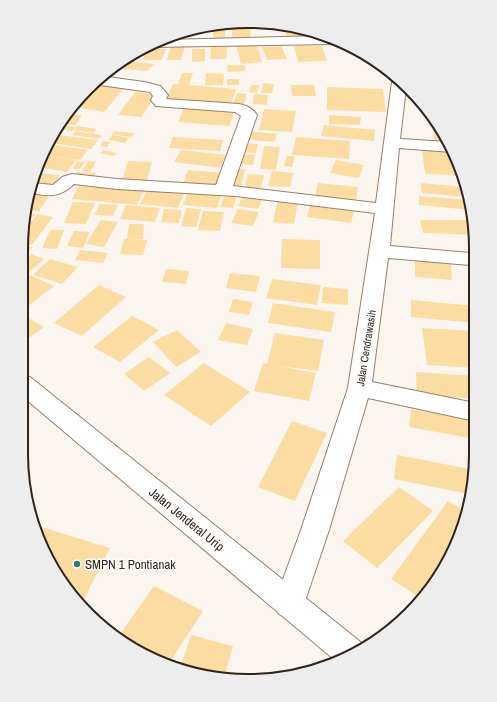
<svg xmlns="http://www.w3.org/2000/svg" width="497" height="702" font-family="'Archivo Narrow',sans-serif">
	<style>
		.building { fill: #fbdca3 }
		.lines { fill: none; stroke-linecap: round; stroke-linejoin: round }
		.minor-casing { stroke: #9c7e6a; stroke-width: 2 }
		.tertiary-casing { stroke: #9c7e6a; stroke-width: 2 }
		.minor { fill: #fff; fill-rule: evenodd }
		.tertiary { fill: #fff; fill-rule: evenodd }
		.poi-dot { fill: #317a76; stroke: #fff; stroke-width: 1.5 }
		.labels { text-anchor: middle; stroke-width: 3; stroke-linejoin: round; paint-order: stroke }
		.street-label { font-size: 11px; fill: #30241c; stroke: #fff }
		.near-street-label { font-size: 13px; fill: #30241c; stroke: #fff }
		.near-poi-label { font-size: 13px; fill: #30241c; stroke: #fff; text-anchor: start }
		.rim { fill: none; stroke: #30241c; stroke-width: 2 }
	</style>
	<rect width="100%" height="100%" fill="#fbf5f0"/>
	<g class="building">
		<path d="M252,23l-2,15 -18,1v-13z"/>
		<path d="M225,26v12l-11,1 -2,-11z"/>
		<path d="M284,27l16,4 1,5h-15z"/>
		<path d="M181,32v6h-14l8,-5z"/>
		<path d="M256,43l6,19 -21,2 -5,-20z"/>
		<path d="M171,46l14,1 -4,13h-14z"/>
		<path d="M281,46l6,13 -20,1 -5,-13z"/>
		<path d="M294,46h28l5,15 -29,1z"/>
		<path d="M211,47h16l-1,12h-16z"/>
		<path d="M149,48l17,1 -4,11h-19l3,-10z"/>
		<path d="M192,49h13v12l-13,1z"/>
		<path d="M358,51l10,8h-9z"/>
		<path d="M128,61l26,3 -7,7 -24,-2z"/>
		<path d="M227,65h18l1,6 -18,1z"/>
		<path d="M182,73h11l-4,12 47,4 -6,17 -65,-5 8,-17h5z"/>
		<path d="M206,73l18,1 -1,11h-18z"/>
		<rect x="227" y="79" width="12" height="6"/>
		<path d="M263,83l11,1 -2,9h-11z"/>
		<path d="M93,84l31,4 -20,24 -30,-5z"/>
		<path d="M251,85h8l-2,8 -8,-1z"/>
		<path d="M291,85h23l2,11h-24z"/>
		<path d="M327,87l56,2 3,23 -59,-2z"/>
		<path d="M135,92l22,3 -16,22 -23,-2z"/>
		<path d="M237,93l10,1 -3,10 -10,-1z"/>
		<path d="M254,94l14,1 -1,10 -14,-1z"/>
		<path d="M184,108l50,4 -5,14 -51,-4z"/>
		<path d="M264,109l32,2 -4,21 -33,-2z"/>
		<path d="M69,114l13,1 -7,10 -14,-1z"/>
		<path d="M329,115l32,2 -1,8 -31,-1z"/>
		<path d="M60,125l16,2 -4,4 -16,-2z"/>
		<path d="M324,125l51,5 -1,11 -53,-5z"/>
		<path d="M433,125h4l12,18 -15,-1z"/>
		<path d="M77,126l19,3 -3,4 -19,-3z"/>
		<path d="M54,131l5,1 -11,12 40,6 -8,10 -36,-5 7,-20z"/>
		<path d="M75,131l27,4 -3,4 -27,-4z"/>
		<path d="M114,131l20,2 -3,4 -20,-3z"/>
		<path d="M246,131l31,3 -3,8 -32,-3z"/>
		<path d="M59,135l39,5 -7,9 -39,-6z"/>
		<path d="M112,135l17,3 -4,5 -17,-3z"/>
		<path d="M173,137l50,3 -3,11 -51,-3z"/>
		<path d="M296,137l54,4 -1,18 -57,-4z"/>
		<path d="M103,141l7,1 -3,5 -7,-1z"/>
		<path d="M241,143l17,1 -2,9 -17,-1z"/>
		<path d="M264,146l16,1 -4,23 -16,-1z"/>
		<path d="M103,150l14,3 -3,3 -14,-3z"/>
		<path d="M181,150l46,5 -5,13 -48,-6z"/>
		<path d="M422,150l32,1 7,24 -36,-1z"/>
		<path d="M237,154l18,1 -2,10 -18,-1z"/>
		<path d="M44,155l32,5 -9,12 -28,-5z"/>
		<path d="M287,156h8l-3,11 -8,-1z"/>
		<path d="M336,160l28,5 -5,13 -29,-5z"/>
		<path d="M77,161l8,1 -5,7h-7z"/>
		<path d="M88,161l8,1 -6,10 -8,-1z"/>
		<path d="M128,161l24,1 -6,21 -24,-1z"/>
		<path d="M234,168l11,1 -4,19 -11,-1z"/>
		<path d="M188,170l37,3 -5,13 -37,-3z"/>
		<path d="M272,171l21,2 -3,14 -22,-1z"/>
		<path d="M77,172l19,1 -2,4 -19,-2z"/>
		<path d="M37,173l23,2 -6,9 -20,-2z"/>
		<path d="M248,174l16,1 -3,13 -16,-1z"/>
		<path d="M81,182l64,6 -8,17 -65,-6z"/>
		<path d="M318,183l40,4 -2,14 -41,-5z"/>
		<path d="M421,183l43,4 3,10 -45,-4z"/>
		<path d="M147,190l37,3 -6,15 -38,-4z"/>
		<path d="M189,190l33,3 -5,15 -34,-3z"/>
		<path d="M30,191l21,2 -12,18 -14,-1v-6z"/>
		<path d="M226,193l12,1 -5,14 -13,-1z"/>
		<path d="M244,194l20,2 -6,13 -20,-3z"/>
		<path d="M419,196l49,4 3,10 -52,-5z"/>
		<path d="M278,199l20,2 -4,23 -21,-2z"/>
		<path d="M311,201l44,6 -4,16 -44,-6z"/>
		<path d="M73,202l22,1 -9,21 -22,-1z"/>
		<path d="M100,204l18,1 -5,11 -19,-1z"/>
		<path d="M126,205l34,3 -5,14 -35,-3z"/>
		<path d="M186,208l15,1 -5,18 -15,-1z"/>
		<path d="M164,209l18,1 -3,13 -18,-1z"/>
		<path d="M238,209l21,3 -6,14 -22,-3z"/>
		<path d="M203,211l21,1 -4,19 -22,-1z"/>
		<path d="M25,212l10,2 -10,13z"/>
		<path d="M37,214l16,3 -21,28 -7,-1v-14z"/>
		<path d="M101,220l17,2 -14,25 -18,-3z"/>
		<path d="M420,220h51l3,15 -51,-2z"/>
		<path d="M129,224h15l-1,15h-14l18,1 -4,15 -23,-1 4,-15h3z"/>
		<path d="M50,230h14l-7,19 -15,-1z"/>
		<path d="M74,231l16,1 -7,16 -16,-2z"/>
		<path d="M282,239l38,1v29l-39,-1z"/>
		<path d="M25,245l8,2 -9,11z"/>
		<path d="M80,250l28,3 -5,10 -28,-3z"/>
		<path d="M31,254l13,5 -20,18v-18z"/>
		<path d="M415,258l36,4 1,18 -37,-3z"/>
		<path d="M50,259l28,8 -16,17 -29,-9z"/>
		<path d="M166,269l23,2 -3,13 -24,-2z"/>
		<path d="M230,273l30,3 -4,16 -30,-4z"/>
		<path d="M30,275l24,11 -28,22 -2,-1v-27z"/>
		<path d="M272,279l49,6 -4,20 -51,-7z"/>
		<path d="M99,285l27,12 -44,39 -28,-13z"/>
		<path d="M323,287l25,2v16l-26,-2z"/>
		<path d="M233,299l20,3 -4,13 -20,-3z"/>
		<path d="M411,300l64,6v17l-64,-6z"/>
		<path d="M273,303l62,9 -4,20 -63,-9z"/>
		<path d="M132,316l27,14 -39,32 -27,-15z"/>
		<path d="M28,318l16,9 -18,13 -3,-2v-17z"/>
		<path d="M226,323l27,6 -6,16 -29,-5z"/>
		<path d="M422,328l53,3v37l-48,-3z"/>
		<path d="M177,330l24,22 -25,15 -23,-25z"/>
		<path d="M275,333l49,7 -6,31 -43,-6 41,8 -7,28 -55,-10 9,-28 4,1z"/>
		<path d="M149,357l21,16 -26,18 -20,-17z"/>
		<path d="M204,363l46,29 -39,34 -47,-31z"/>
		<path d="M416,372l59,4v23l-58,-5z"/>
		<path d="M411,409l64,12v18l-66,-12z"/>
		<path d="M292,421l35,12 -32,68 -37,-14z"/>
		<path d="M397,455l78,15 -6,24 -75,-15z"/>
		<path d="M399,487l34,24 -56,57 -34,-27z"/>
		<path d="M448,501l16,9 -8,30 -39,56 -26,-17z"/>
		<path d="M35,525l75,23 -29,57 -22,-25z"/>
		<path d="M455,547l-2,7 -31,40 -1,-1z"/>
		<path d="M154,586l49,25 -35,54 -7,-1 -43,-27z"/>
		<path d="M191,635l42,11 -9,33h-5l-39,-10z"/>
	</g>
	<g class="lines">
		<defs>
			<g id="minor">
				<path d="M319,36l19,6 -5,2 -181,3 12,-7z"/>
				<path d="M101,76l43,6 16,4 8,9 -2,4 73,5c7,1 14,5 18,11l-24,71 143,17 16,-121 2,-3 12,9 -6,51 49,3 5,9 -2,1 -53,-4 -9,98 80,7 4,-1v12l-4,1 -82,-7 -16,124 103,21v18l-107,-23 -39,132 -25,74 -5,10 -10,4 -10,-4 -5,-10 27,-74 47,-142 27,-175 -139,-17 -119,-7 -43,-5c-14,14 -26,12 -44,9l3,-10 20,2 9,-8 10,-3 45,5 99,6 25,-69 -6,-4 -79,-6 -5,-6 2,-4 -3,-4 -57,-8z"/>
			</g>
			<path id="tertiary" d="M22,375l8,2 333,267 1,3 -15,11 -12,4 -315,-266z"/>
		</defs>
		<use href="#minor" class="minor-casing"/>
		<use href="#tertiary" class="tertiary-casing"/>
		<use href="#minor" class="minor"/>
		<use href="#tertiary" class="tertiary"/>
	</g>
	<circle class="poi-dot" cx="77" cy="564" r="4"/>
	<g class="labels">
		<g class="street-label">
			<text transform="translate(366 348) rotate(-81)" y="4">Jalan Cendrawasih</text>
		</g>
		<g class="near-street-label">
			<text transform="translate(187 519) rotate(39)" y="5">Jalan Jenderal Urip</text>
		</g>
		<g class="near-poi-label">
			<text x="85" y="569">SMPN 1 Pontianak</text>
		</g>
	</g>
	<path d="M0 0H497V702H0ZM248 28H249A220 220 0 0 1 469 248V454A220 220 0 0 1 249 674H248A220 220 0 0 1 28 454V248A220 220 0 0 1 248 28Z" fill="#eeeded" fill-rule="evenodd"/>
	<path class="rim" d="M248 28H249A220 220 0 0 1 469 248V454A220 220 0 0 1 249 674H248A220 220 0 0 1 28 454V248A220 220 0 0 1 248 28Z"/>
</svg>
